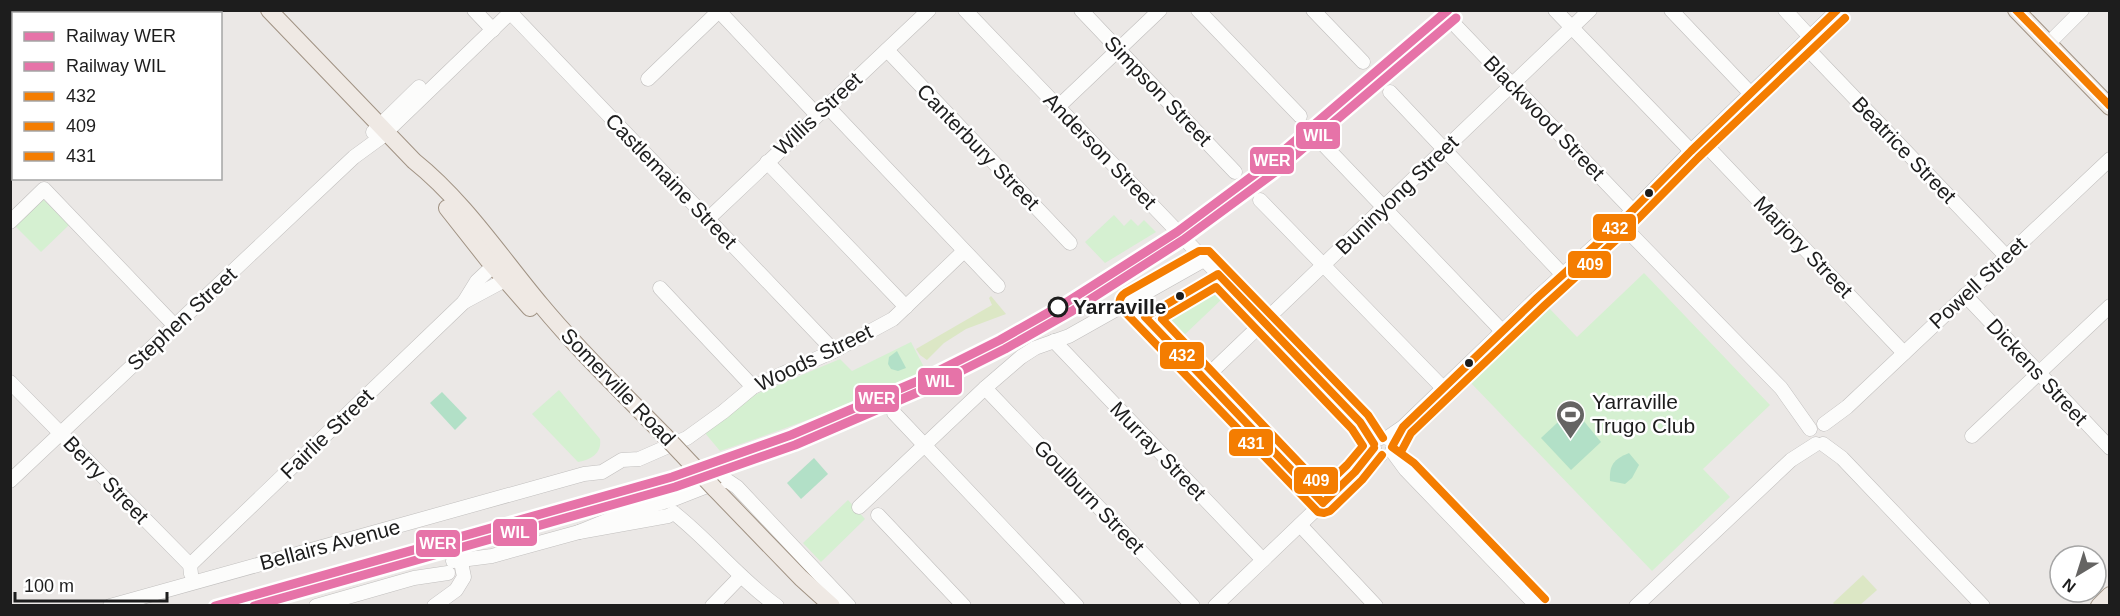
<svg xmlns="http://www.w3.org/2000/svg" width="2120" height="616" font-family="Helvetica,sans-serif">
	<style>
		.grass { fill: #dce7c5 }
		.park { fill: #d5f0d1 }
		.pitch { fill: #b2e0c7 }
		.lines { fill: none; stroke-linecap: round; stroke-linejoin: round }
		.minor-casing { stroke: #c1bfbe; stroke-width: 15 }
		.major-casing { stroke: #a09283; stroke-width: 18 }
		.minor { stroke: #fcfcfb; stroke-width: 14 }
		.major { stroke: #efe9e4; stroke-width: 16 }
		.major-bridge-casing { stroke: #a09283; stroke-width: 18; stroke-linecap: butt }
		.major-bridge { stroke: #efe9e4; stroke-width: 16 }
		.bus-1-casing { stroke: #fff; stroke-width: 12 }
		.bus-2-casing { stroke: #fff; stroke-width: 12 }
		.bus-3-casing { stroke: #fff; stroke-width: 12 }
		.bus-1 { stroke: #f47d01; stroke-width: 8 }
		.bus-2 { stroke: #f47d01; stroke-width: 8 }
		.bus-3 { stroke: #f47d01; stroke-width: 8 }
		.rail-1-casing { stroke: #fff; stroke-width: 14 }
		.rail-2-casing { stroke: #fff; stroke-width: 14 }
		.rail-1 { stroke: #e673a8; stroke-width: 9 }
		.rail-2 { stroke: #e673a8; stroke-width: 9 }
		.bus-dot { fill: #1d1d1d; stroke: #fff; stroke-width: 2 }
		.stop-dot { fill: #fff; stroke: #1d1d1d; stroke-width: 3 }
		.labels { text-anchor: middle; stroke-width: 5; stroke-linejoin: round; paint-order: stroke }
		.street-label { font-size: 21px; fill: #1d1d1d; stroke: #fff }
		.stop-label { font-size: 21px; font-weight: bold; fill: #1d1d1d; stroke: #fff; text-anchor: start }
		.poi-label { font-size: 21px; fill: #1d1d1d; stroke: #fff; text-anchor: start }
		.line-badge { stroke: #fff; stroke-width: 2 }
		.badge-label { font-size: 16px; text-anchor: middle; font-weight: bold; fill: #fff }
	</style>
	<rect width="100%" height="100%" fill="#ebe8e6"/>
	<g class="grass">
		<path d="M991,296l15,18 -40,15 -22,14 -17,17 -7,-5 -4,-6 76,-44 -3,-7z"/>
		<path d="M1863,575l14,15 -17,15h-25l-2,-2z"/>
	</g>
	<g class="park">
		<path d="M42,198l27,27 -28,27 -27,-27z"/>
		<path d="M1114,215l10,11 7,-7 7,7 6,-6 12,12 -51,31 -20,-21z"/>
		<path d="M1644,273l126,132 -67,64 27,28 -78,74 -181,-188 78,-75 28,29z"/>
		<path d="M1208,285h4l12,12 -45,43 -11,-11 -2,-17 4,-6z"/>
		<path d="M911,342l15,29c-69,31 -135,56 -206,80l-15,-18 42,-35 93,-39 12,12z"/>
		<path d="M559,390l41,49c2,14 -9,21 -22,23l-46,-48z"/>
		<path d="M848,500l17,19 -44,43 -18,-19z"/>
	</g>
	<g class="pitch">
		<path d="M897,351l9,17 -8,3 -7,-2 -3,-5 1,-7z"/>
		<path d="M442,392l25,26 -12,12 -25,-27z"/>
		<path d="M1573,408l28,34 -30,28 -30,-32z"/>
		<path d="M1629,453l10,12 -7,13 -7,6 -15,-3c-1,-16 4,-22 19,-28z"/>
		<path d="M814,458l14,16 -27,25 -14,-16z"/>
	</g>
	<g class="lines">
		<defs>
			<g id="minor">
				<path d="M474,10l19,20"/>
				<path d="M508,10l326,341"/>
				<path d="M718,10l99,105"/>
				<path d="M965,10l395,412 21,16"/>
				<path d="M1081,10l154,162"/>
				<path d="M1198,10l102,106"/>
				<path d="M1313,10l50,52"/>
				<path d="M1555,10l136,141"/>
				<path d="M1671,10l80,84"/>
				<path d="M1785,10l25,27"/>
				<path d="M32,14l3,-4"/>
				<path d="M49,14l3,-4"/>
				<path d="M1456,26l177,185"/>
				<path d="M10,33l4,-2"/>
				<path d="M1803,44l203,212"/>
				<path d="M2048,44l34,-34"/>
				<path d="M887,50l183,193"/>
				<path d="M10,51l4,-3"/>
				<path d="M648,79l72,-69"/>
				<path d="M1390,92l173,183"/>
				<path d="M827,106l171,180"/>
				<path d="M1058,107l102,-97"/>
				<path d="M373,132l46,-45"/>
				<path d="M1702,141l202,212"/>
				<path d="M1324,145l178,186"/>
				<path d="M767,162l139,145"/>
				<path d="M1260,200l183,188"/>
				<path d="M708,219l221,-209"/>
				<path d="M10,222l34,-33 131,137"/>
				<path d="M1620,223l161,165 29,41"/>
				<path d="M660,288l93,99"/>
				<path d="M1965,295l145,153"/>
				<path d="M464,302l41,-22"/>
				<path d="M1130,302l193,201"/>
				<path d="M1054,341l209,219"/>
				<path d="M1204,379l386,-369"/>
				<path d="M10,382l180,183 1,9"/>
				<path d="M985,388l208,218"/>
				<path d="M894,413l183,193"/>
				<path d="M1824,424l23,-17 263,-248"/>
				<path d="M1972,436l138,-130"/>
				<path d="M1387,438l16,-11 134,-129 96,-87 58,-60 147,-141"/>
				<path d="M1823,444l19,14 141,148"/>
				<path d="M1392,451l14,19 131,136"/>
				<path d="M1362,468l18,-12"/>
				<path d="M10,481l344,-324 26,-19 133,-128"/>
				<path d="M859,507l126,-119 36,-31 14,-9 34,-12 135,-76"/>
				<path d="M674,513c36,28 65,66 103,93"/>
				<path d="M878,515l86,91"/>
				<path d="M1300,525l76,81"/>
				<path d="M579,532l44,-18 51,-15 46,-18h8l9,6 112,119"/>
				<path d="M453,561l39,-5 87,-24 89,-16 6,-3"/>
				<path d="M190,565l274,-263 13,-21 16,-15"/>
				<path d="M110,606l474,-132 18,-2 20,-12 17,-1 48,-21 36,-26 30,-25 81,-36 59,-32 71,-68"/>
				<path d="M316,606l98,-28 34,-5"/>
				<path d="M434,606l22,-16 8,-13 -2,-10"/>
				<path d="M712,606l29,-30"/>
				<path d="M1215,606l140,-134 19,-24"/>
				<path d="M1636,606l155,-146 25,-16"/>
			</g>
			<g id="major">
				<path d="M269,10l145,151c50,40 86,95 127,144 38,46 82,88 123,130"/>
				<path d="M2016,10l94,97"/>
				<path d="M447,208l41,52 42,48"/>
				<path d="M715,489l86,89 31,28"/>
				<path d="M2099,606l11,-11"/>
			</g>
		</defs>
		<use href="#minor" class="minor-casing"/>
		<use href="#major" class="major-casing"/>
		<use href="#minor" class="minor"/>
		<use href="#major" class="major"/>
		<defs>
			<path id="major-bridge" d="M664,435l51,54"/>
		</defs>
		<use href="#major-bridge" class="major-bridge-casing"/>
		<use href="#major-bridge" class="major-bridge"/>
		<defs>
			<g id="bus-1">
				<path d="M2016,10l94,96"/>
				<path d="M1374,444l-14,-22 -142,-148 -73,43 178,186 32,-31 19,-24"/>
				<path d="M1393,445l10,-18 134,-129 83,-75 71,-72 146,-141"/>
			</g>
			<g id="bus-2">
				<path d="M1216,287l136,142 11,17 -16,19 -24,23 -161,-169z"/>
				<path d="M1402,450l9,-17 133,-127 83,-76 71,-72 147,-140"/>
			</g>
			<g id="bus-3">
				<path d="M1392,447l22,16 131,136"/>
				<path d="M1382,455l-20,25 -32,31 -6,2 -6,-1 -196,-203c-4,-6 -3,-12 3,-16l74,-42h10l159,164 15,23"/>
			</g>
		</defs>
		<use href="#bus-1" class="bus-1-casing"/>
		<use href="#bus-2" class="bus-2-casing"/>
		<use href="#bus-3" class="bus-3-casing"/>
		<use href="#bus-1" class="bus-1"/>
		<use href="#bus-2" class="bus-2"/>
		<use href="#bus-3" class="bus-3"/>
		<defs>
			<path id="rail-1" d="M215,606l457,-129 119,-42 127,-54 82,-41 67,-38 110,-70 90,-67 181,-155"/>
			<path id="rail-2" d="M254,606l421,-119 120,-42 128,-55 82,-41 67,-38 111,-71 91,-67 182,-155"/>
		</defs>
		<use href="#rail-1" class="rail-1-casing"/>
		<use href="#rail-2" class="rail-2-casing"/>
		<use href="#rail-1" class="rail-1"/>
		<use href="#rail-2" class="rail-2"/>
	</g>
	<defs>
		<symbol id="stadium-pin" viewBox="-11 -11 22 30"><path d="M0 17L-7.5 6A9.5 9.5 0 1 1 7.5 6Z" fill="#656463" stroke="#fff"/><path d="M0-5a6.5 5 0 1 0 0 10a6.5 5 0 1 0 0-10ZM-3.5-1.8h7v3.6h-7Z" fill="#fff"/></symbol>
	</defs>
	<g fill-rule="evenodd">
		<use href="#stadium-pin" x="1554" y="398" width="33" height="45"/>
	</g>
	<g class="bus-dot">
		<circle cx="1649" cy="193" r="5"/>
		<circle cx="1180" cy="296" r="5"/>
		<circle cx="1469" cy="363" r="5"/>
	</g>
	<circle class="stop-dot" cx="1058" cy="307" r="9"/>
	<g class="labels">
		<g class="street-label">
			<text transform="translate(1158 91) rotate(46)" y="7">Simpson Street</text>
			<text transform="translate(818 114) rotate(-43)" y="7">Willis Street</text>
			<text transform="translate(1544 118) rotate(46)" y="7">Blackwood Street</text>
			<text transform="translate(978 147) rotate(46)" y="7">Canterbury Street</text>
			<text transform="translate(1904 150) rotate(46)" y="7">Beatrice Street</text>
			<text transform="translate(1100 151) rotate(46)" y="7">Anderson Street</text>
			<text transform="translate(671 181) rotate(46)" y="7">Castlemaine Street</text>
			<text transform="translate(1397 195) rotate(-44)" y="7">Buninyong Street</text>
			<text transform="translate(1803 247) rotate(46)" y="7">Marjory Street</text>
			<text transform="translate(1978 283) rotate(-43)" y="7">Powell Street</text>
			<text transform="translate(182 319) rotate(-43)" y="7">Stephen Street</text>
			<text transform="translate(814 358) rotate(-26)" y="7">Woods Street</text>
			<text transform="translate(2037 372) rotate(47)" y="7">Dickens Street</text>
			<text transform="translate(618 387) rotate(46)" y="7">Somerville Road</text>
			<text transform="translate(327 434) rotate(-44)" y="7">Fairlie Street</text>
			<text transform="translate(1158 451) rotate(46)" y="7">Murray Street</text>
			<text transform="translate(106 480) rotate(46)" y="7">Berry Street</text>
			<text transform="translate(1089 497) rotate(46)" y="7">Goulburn Street</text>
			<text transform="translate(330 545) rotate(-15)" y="7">Bellairs Avenue</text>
		</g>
		<g class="stop-label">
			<text x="1073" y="314">Yarraville</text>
		</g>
		<g class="poi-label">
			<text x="1592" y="409">Yarraville<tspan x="1592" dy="24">Trugo Club</tspan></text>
		</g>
	</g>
	<g class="line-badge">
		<rect x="1295" y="121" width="46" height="29" rx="6" fill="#e673a8"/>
		<rect x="1249" y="146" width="46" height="29" rx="6" fill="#e673a8"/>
		<rect x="1592" y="213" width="45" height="29" rx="6" fill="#f47d01"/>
		<rect x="1567" y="250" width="45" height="29" rx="6" fill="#f47d01"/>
		<rect x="1159" y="341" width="46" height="29" rx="6" fill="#f47d01"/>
		<rect x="917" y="367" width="46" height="29" rx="6" fill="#e673a8"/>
		<rect x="854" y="384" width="46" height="29" rx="6" fill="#e673a8"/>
		<rect x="1228" y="428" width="46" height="29" rx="6" fill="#f47d01"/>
		<rect x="1293" y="466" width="46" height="29" rx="6" fill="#f47d01"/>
		<rect x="492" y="518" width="46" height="29" rx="6" fill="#e673a8"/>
		<rect x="415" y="529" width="46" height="29" rx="6" fill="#e673a8"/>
	</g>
	<g class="badge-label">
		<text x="1318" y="141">WIL</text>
		<text x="1272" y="166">WER</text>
		<text x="1615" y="234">432</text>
		<text x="1590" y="270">409</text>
		<text x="1182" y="361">432</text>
		<text x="940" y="387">WIL</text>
		<text x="877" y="404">WER</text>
		<text x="1251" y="449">431</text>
		<text x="1316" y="486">409</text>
		<text x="515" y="538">WIL</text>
		<text x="438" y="549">WER</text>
	</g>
	<rect width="2120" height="616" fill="none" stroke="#1d1d1d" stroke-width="24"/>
	<rect x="12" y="12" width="210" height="168" fill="#ffffff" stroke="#a5a5a5" stroke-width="1.5"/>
	<rect x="24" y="32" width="30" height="9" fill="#e673a8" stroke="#a5a5a5" stroke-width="1.5"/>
	<text x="66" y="42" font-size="18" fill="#1d1d1d">Railway WER</text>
	<rect x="24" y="62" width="30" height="9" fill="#e673a8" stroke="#a5a5a5" stroke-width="1.5"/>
	<text x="66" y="72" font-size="18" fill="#1d1d1d">Railway WIL</text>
	<rect x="24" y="92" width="30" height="9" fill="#f47d01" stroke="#a5a5a5" stroke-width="1.5"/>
	<text x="66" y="102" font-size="18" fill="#1d1d1d">432</text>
	<rect x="24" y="122" width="30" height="9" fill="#f47d01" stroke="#a5a5a5" stroke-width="1.5"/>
	<text x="66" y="132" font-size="18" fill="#1d1d1d">409</text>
	<rect x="24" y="152" width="30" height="9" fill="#f47d01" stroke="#a5a5a5" stroke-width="1.5"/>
	<text x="66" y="162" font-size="18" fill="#1d1d1d">431</text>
	<g transform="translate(2078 574) rotate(218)"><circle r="28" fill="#ffffff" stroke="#a5a5a5" stroke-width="1.5"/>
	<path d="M0-4.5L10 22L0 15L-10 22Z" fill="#656463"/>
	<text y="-9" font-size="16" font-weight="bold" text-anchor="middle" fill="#1d1d1d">N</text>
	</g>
	<path d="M15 592v9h152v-9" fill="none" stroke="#1d1d1d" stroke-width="3"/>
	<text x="24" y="592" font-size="18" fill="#1d1d1d" stroke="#ffffff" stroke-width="4.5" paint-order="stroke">100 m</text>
</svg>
